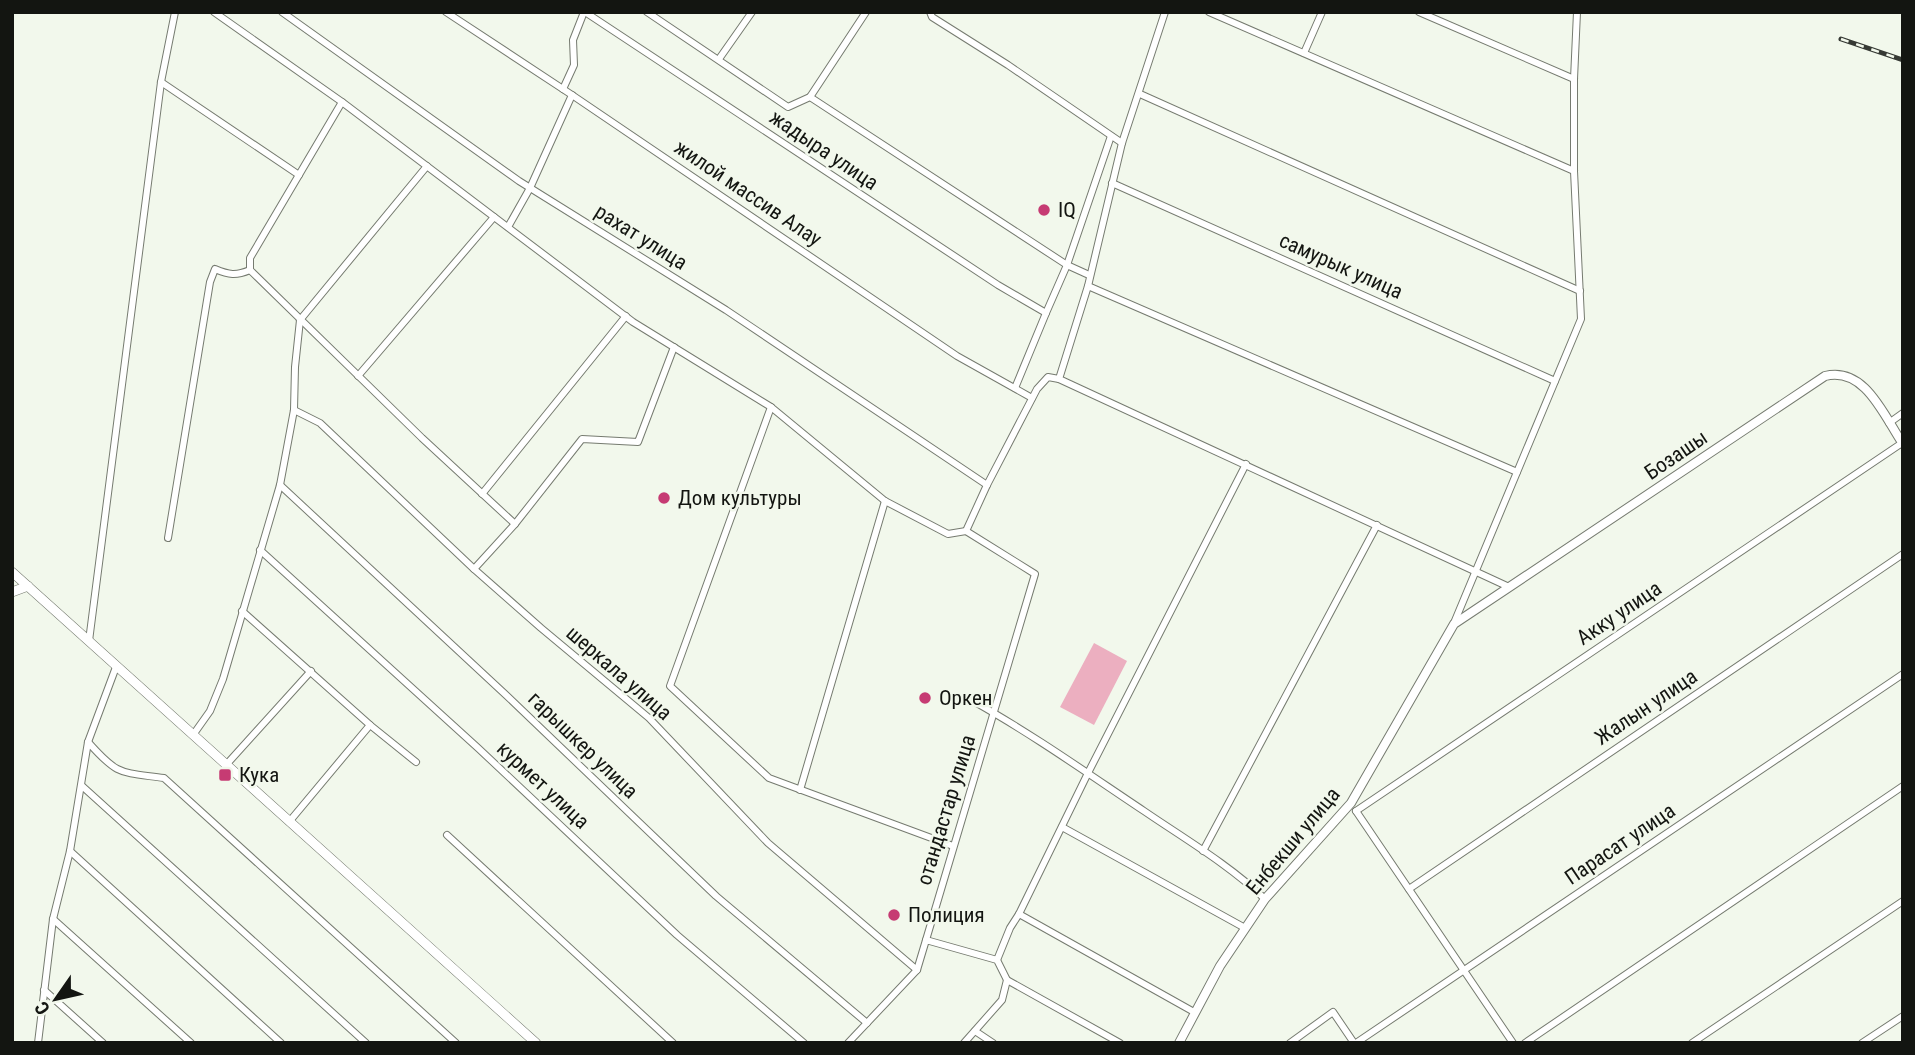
<svg xmlns="http://www.w3.org/2000/svg" width="1915" height="1055" font-family="'Roboto Condensed',sans-serif">
	<style>
		.green { fill: #ecafc0 }
		.lines { fill: none; stroke-linecap: round; stroke-linejoin: round }
		.minor-casing { stroke: #767b70; stroke-width: 8 }
		.tertiary-casing { stroke: #767b70; stroke-width: 10 }
		.secondary-casing { stroke: #767b70; stroke-width: 10 }
		.minor { stroke: #fff; stroke-width: 6 }
		.tertiary { stroke: #fff; stroke-width: 8 }
		.secondary { stroke: #fff; stroke-width: 9 }
		.rail-casing { stroke: #363934; stroke-width: 5 }
		.rail { stroke: #f2f8ec; stroke-width: 2.5; stroke-dasharray: 8; stroke-linecap: butt }
		.poi-dot { fill: #c63b73; stroke: #f2f8ec; stroke-width: 2.5 }
		.labels { text-anchor: middle; stroke-width: 5; stroke-linejoin: round; paint-order: stroke }
		.street-label { font-size: 21px; fill: #131511; stroke: #f2f8ec }
		.poi-label { font-size: 21px; fill: #131511; stroke: #f2f8ec; text-anchor: start }
	</style>
	<rect width="100%" height="100%" fill="#f2f8ec"/>
	<path class="green" d="M1094,643l33,18 -33,64 -34,-18z"/>
	<g class="lines">
		<defs>
			<g id="minor">
				<path d="M214,12l128,90 291,220 138,85 114,94 63,33 18,-3"/>
				<path d="M282,12l237,169 207,129 261,175"/>
				<path d="M446,12l126,83 385,261 75,42"/>
				<path d="M585,12l413,273 48,28 -31,75"/>
				<path d="M647,12l141,95 22,-10 257,168 22,10"/>
				<path d="M930,12l2,5 76,48 114,78"/>
				<path d="M1165,12l-43,131 -34,143 -29,93 450,208"/>
				<path d="M1209,12l365,159"/>
				<path d="M1419,12l155,67"/>
				<path d="M1304,53l18,-41"/>
				<path d="M719,59l33,-47"/>
				<path d="M161,82l138,93"/>
				<path d="M563,89l11,-24 -1,-25 11,-28"/>
				<path d="M1140,94l440,197"/>
				<path d="M810,97l56,-85"/>
				<path d="M342,102l-92,156v12l172,168 93,86"/>
				<path d="M1112,183l443,198"/>
				<path d="M508,227l22,-39 42,-93"/>
				<path d="M1088,286l429,186"/>
				<path d="M1046,313l21,-48 44,-129"/>
				<path d="M300,320l127,-154"/>
				<path d="M358,376l136,-159"/>
				<path d="M771,407l-101,279 99,92 184,68"/>
				<path d="M294,410l26,13 154,146 67,59 108,90 119,125 149,127"/>
				<path d="M1889,423l14,-10"/>
				<path d="M280,485l226,210 210,201 151,127"/>
				<path d="M482,494l144,-178"/>
				<path d="M168,538l42,-256 5,-13c14,6 21,7 35,1"/>
				<path d="M260,550l218,198 199,187 127,108"/>
				<path d="M474,569l41,-45 67,-85 56,3 36,-95"/>
				<path d="M242,611l128,114 46,37"/>
				<path d="M1454,623l127,-304 -7,-148v-92l3,-67"/>
				<path d="M89,641l72,-559 14,-70"/>
				<path d="M973,701c59,33 114,72 171,110 41,28 84,53 121,88"/>
				<path d="M193,735l17,-24 13,-32 57,-194 14,-75 1,-43 5,-47"/>
				<path d="M88,742c30,34 32,30 76,36l292,265"/>
				<path d="M226,765l85,-94"/>
				<path d="M82,786l284,257"/>
				<path d="M800,790l85,-289"/>
				<path d="M1356,811l546,-368"/>
				<path d="M1356,811l157,232"/>
				<path d="M289,822l81,-97"/>
				<path d="M1062,827l183,101"/>
				<path d="M447,835l226,208"/>
				<path d="M70,851l211,192"/>
				<path d="M1203,851l174,-326"/>
				<path d="M1409,889l494,-335"/>
				<path d="M1019,914l175,98"/>
				<path d="M53,919l138,124"/>
				<path d="M926,940l109,-366 -69,-43 21,-46 50,-96 11,-12 11,2"/>
				<path d="M997,960l13,-32 9,-14 69,-141 158,-309"/>
				<path d="M1007,980l113,63"/>
				<path d="M44,990l59,53"/>
				<path d="M975,1031l18,12"/>
				<path d="M38,1043l15,-124 17,-68 18,-109 28,-75"/>
				<path d="M848,1043l69,-73 9,-30 71,20 10,20 -5,20 -38,43"/>
				<path d="M1290,1043l43,-31 21,31"/>
				<path d="M1356,1043l547,-369"/>
				<path d="M1525,1043l378,-257"/>
				<path d="M1692,1043l211,-142"/>
				<path d="M1862,1043l41,-27"/>
			</g>
			<path id="tertiary" d="M1179,1043l41,-77 45,-67 86,-96 103,-179 371,-248c40,-10 59,40 78,68"/>
			<g id="secondary">
				<path d="M12,572l524,471"/>
				<path d="M12,592l16,-6"/>
			</g>
		</defs>
		<use href="#minor" class="minor-casing"/>
		<use href="#tertiary" class="tertiary-casing"/>
		<use href="#secondary" class="secondary-casing"/>
		<use href="#minor" class="minor"/>
		<use href="#tertiary" class="tertiary"/>
		<use href="#secondary" class="secondary"/>
		<defs>
			<path id="rail" d="M1841,39l62,21"/>
		</defs>
		<use href="#rail" class="rail-casing"/>
		<use href="#rail" class="rail"/>
	</g>
	<g class="poi-dot">
		<circle cx="1044" cy="210" r="7"/>
		<circle cx="664" cy="498" r="7"/>
		<circle cx="925" cy="698" r="7"/>
		<rect x="218" y="768" width="14" height="14" rx="3.5"/>
		<circle cx="894" cy="915" r="7"/>
	</g>
	<g class="labels">
		<g class="street-label">
			<text transform="translate(824 150) rotate(34)" y="7">жадыра улица</text>
			<text transform="translate(748 193) rotate(34)" y="7">жилой массив Алау</text>
			<text transform="translate(641 237) rotate(32)" y="7">рахат улица</text>
			<text transform="translate(1341 266) rotate(24)" y="7">самурык улица</text>
			<text transform="translate(1676 455) rotate(-34)" y="7">Бозашы</text>
			<text transform="translate(1619 613) rotate(-34)" y="7">Акку улица</text>
			<text transform="translate(619 673) rotate(41)" y="7">шеркала улица</text>
			<text transform="translate(1646 707) rotate(-34)" y="7">Жалын улица</text>
			<text transform="translate(583 745) rotate(44)" y="7">гарышкер улица</text>
			<text transform="translate(543 785) rotate(43)" y="7">курмет улица</text>
			<text transform="translate(946 810) rotate(-73)" y="7">отандастар улица</text>
			<text transform="translate(1293 841) rotate(-50)" y="7">Енбекши улица</text>
			<text transform="translate(1620 844) rotate(-34)" y="7">Парасат улица</text>
		</g>
		<g class="poi-label">
			<text x="1058" y="217">IQ</text>
			<text x="678" y="505">Дом культуры</text>
			<text x="939" y="705">Оркен</text>
			<text x="239" y="782">Кука</text>
			<text x="908" y="922">Полиция</text>
		</g>
	</g>
	<rect width="1915" height="1055" fill="none" stroke="#131511" stroke-width="28"/>
	<g transform="translate(56 999) rotate(236)" stroke="#f2f8ec" stroke-width="5" paint-order="stroke">
	<path d="M0-5L12 26L0 18L-12 26Z" fill="#131511"/>
	<text y="-10" font-size="19" font-weight="bold" text-anchor="middle" fill="#131511">С</text>
	</g>
</svg>
